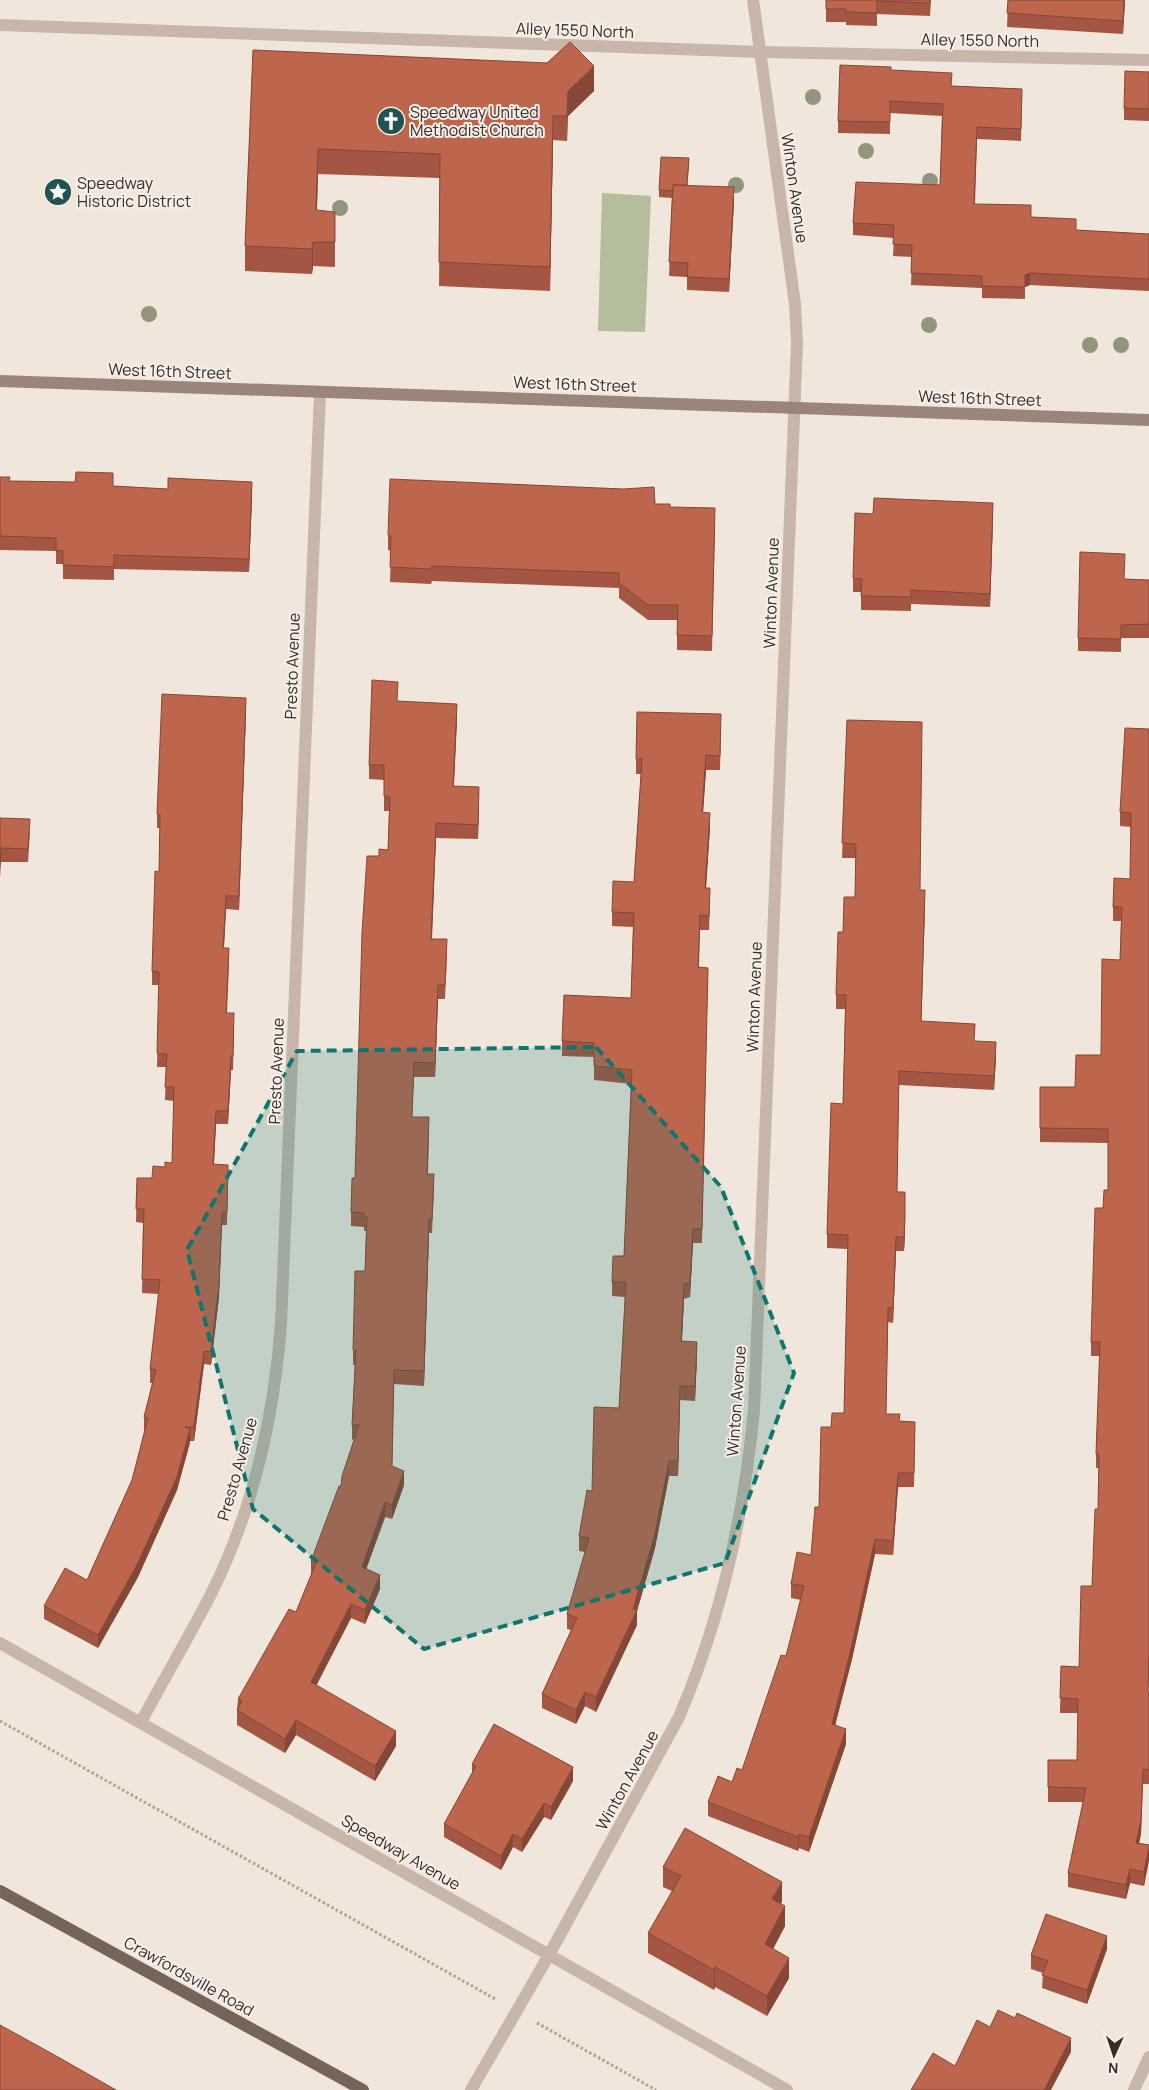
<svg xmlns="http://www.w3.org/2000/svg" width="1149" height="2090" font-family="Manrope,sans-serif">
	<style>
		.green { fill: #b4be9d }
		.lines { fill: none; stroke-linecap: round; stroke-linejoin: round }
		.path { stroke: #b3a093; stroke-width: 3; stroke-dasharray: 2.5 2.5; stroke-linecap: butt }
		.lane { stroke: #c7b6a9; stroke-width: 12 }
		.street { stroke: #c7b6a9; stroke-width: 12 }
		.secondary { stroke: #9b857a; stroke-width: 12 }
		.primary { stroke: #76635a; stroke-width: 12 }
		.tree { fill: #92957c }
		.wall { fill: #a35742 }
		.shaded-wall { fill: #854736 }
		.building { fill: #be654d; stroke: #854736 }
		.marked { fill: #0f766e; fill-opacity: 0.2; stroke: #0f766e; stroke-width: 4; stroke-dasharray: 10 6; stroke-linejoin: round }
		.labels { text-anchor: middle; stroke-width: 4; stroke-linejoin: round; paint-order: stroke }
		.street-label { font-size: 16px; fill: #352c28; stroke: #f8f0e8 }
		.poi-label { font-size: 16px; fill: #352c28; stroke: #f8f0e8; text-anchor: start }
	</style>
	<rect width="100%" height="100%" fill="#f0e6dc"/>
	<path class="green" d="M602,193l49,3 -6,136 -47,-1z"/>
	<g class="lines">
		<g class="path">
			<path d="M0,1721l497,279"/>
			<path d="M537,2023l119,67"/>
		</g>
		<path class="lane" d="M0,25l761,27 388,8"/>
		<g class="street">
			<path d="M0,1643l787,447"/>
			<path d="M141,1722c22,-41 46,-82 68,-124 43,-84 65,-181 72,-274l39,-931"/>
			<path d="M471,2090l78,-135 130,-238c42,-98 65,-201 75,-307l43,-1067 -2,-39 -42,-304"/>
			<path d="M1134,2090l15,-33"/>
		</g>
		<path class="secondary" d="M0,381l1149,39"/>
		<path class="primary" d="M0,1891l363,199"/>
	</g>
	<g class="tree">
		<circle cx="813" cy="97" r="8"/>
		<circle cx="866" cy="151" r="8"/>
		<circle cx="930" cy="181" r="8"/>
		<circle cx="736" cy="185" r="8"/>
		<circle cx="340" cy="208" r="8"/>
		<circle cx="149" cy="314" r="8"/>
		<circle cx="929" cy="325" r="8"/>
		<circle cx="1090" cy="345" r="8"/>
		<circle cx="1121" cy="345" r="8"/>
	</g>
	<g class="wall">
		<path d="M826,0h105l-1,16 -53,-2v12l-31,-1v-3h-20z"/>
		<path d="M1008,0h117l-2,34 -116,-7z"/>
		<path d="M253,50l341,41 -26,25 -1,25 -14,-1 -3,151 -111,-5 1,-108 -122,-4 -1,36 18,32v25l-22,-1 -1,8 -67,-3v-25z"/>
		<path d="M891,70l61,16 70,3 -1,52 -44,-2 -2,65 56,13 45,13 73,4v57l-119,-6 -5,2v12l-43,-1v-10l-71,-3 1,-28 -19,-1 1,-18 -41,-3v-12l87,-38 2,-69 -52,-3v21l-52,-1v-12z"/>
		<path d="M1149,72v49l-25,-1v-12z"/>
		<path d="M689,165l-2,20 47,16 -5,91 -42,-2v-13l-18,-1 3,-78 -13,-1v-7z"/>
		<path d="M0,477l10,4 103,5 139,10 -3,76 -135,-3v11l-51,-1v-15h-7v-13l-56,-1z"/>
		<path d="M655,504l15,3 45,16 -3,128 -35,-1v-30h-29l-29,-22v-10l-187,-7 -1,3 -41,-2 1,-31 -3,-1v-15z"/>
		<path d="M993,517l-3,90 -79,-3v7l-50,-1v-18h-8v-14z"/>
		<path d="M1125,579l24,1v58h-28v14l-43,-1v-13z"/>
		<path d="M398,701l59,17 -3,68 25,15 -1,38 -42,-1 -4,101 15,15 -2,45h-7l-3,78h-21l-2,40 17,14 -1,43 6,15 -2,44h-3l-5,153 -30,-2 -2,82 12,19 -12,34 -7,-2 -19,52 14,20 -15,35 -14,-6 -35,67 80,61 -21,35 -79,-46 -11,18 -48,-28v-15l1,-11 58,-87 15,-37v-14l30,-75 13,-47 -2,1v-15l3,-60h-2v-15l12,-79 1,-40h-2v-4l-13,-1v-14l4,-34 24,-322 9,-6 1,-39h-5v-31l-15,-1v-14z"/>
		<path d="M246,711l-7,199 -13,-1 -2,39 5,14 -2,51 7,13 -1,44h-2l-3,54h-12l-2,40 14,15 -1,46h-5l-3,72 -8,68 -7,-1 -10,77h-4l-13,49 -39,87 -40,71 -54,-29v-13l43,-26 45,-100 13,-49 -1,-1v-13l8,-34h-2v-14l9,-75 -17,-1 1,-70 -7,-1 1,-44h15l13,-11 7,-4 2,-62 -9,-1 1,-33h-9l2,-82h-7v-14l7,-99 1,-44h-3v-14z"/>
		<path d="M847,720l73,170 5,14 -4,117 54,20 21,16 -2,33 -95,-5 -2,107 8,42 -1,17h-8l-3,72 -5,-1 -2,92 14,7 15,1 -1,65h-16l-5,68 -18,-1 -23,105 -17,66 11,19 -37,108 -10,-4 -1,3 -90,-35v-14l24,-20 10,-12 44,-114 15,-56 -10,-2v-14l20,-29 8,-48 12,-80 13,-14 4,-164 -21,-1v-14l16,-130 2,-95h-9v-14l7,-63 12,-35 1,-39h-14z"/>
		<path d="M721,728l-1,42h-14l-3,42 7,15 -4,61 4,15 -1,27h-9l-1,37 9,1 -6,275h-9l-3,54 -6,2 -2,42 15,15 -2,45 -15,-1 -2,76h-9l-14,72 -18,63v14l-41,87 -11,-6 -9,18 -34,-16v-14l29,-64 -4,-1v-15l18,-62 -6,-1v-15l13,-45 27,-83 6,-111 -13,-1v-14l12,-26 7,-172 -37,-4v-23l-32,-1v-15l69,-43 2,-71 -21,-1v-14l22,-30 7,-108h-5v-15z"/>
		<path d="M1149,729v940l-1,23h1v92h-6l-2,50 -2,9 10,2 -5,41 -14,-3 -4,16 -58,-12v-14l15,-71h-35v-42h29l1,-47h-18l1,-47 18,1 13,-81 6,-77 1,-41h-3v-14l4,-98h-9v-14l12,-134 5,-18v-47l-68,-1v-55h35l26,-32 19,-95 1,-39h-8v-14l17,-28 1,-52 -11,-1v-14z"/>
		<path d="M0,818l30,14 -2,30h-27l-1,16z"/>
		<path d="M472,1764l101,17 -22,39 -7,-3 -22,35 -9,-5 -12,23 -57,-33v-13l28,-51z"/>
		<path d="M663,1867l119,34 -1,3 4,22 -12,23 16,29 -22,38 -52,-29 -1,3 -66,-37v-20l24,-42 -9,-4z"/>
		<path d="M1107,1949l-20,55 -45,-16 1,-15 -12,-4v-14z"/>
	</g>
	<g class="shaded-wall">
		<path d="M1124,0h1l-2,34v-13z"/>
		<path d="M594,66v25l-26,25 -1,25 1,-50z"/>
		<path d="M553,116v24l-3,151v-24z"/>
		<path d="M318,149v25l-2,61v-25z"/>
		<path d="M734,187v14l-5,91v-13z"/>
		<path d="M313,242v24l-1,8v-25z"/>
		<path d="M1030,273v12l-5,2v12v-24z"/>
		<path d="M252,482v14l-3,76v-13z"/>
		<path d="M993,503v14l-3,90v-13z"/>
		<path d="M246,698v13l-7,199v-14z"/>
		<path d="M457,704v14l-4,82v-14z"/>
		<path d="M706,755v15l-4,57v-15z"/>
		<path d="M479,787v14l-1,38v-14z"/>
		<path d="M710,813v14l-5,75v-14z"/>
		<path d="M436,823v15l-5,115v-14z"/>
		<path d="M925,890v14l-4,131v-14z"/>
		<path d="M226,896v13l-3,52v-13z"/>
		<path d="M438,985v14l-3,78v-14z"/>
		<path d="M996,1042v15l-2,33v-14z"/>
		<path d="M231,1056v14l-3,54v-13z"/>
		<path d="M216,1111v13l-3,54v-14z"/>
		<path d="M905,1192v42l-1,17v-14z"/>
		<path d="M222,1212l-3,85 -8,68v-13z"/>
		<path d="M429,1219v14l-5,153v-15z"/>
		<path d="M693,1229v14l-3,54v-14z"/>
		<path d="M896,1237v14l-3,72v-15z"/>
		<path d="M684,1284v15l-3,57v-15z"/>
		<path d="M697,1342v14l-2,45v-15z"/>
		<path d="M204,1351v13l-10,77v-14z"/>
		<path d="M680,1386v14l-2,76v-15z"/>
		<path d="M190,1429v14l-13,47 -39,87 -40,71v-13z"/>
		<path d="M669,1461v15l-14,72 -18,63v14l-41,87v-15l37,-88z"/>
		<path d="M404,1471v14l-12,34v-14z"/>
		<path d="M898,1473v14l-5,68v-14z"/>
		<path d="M385,1502v15l-23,64v-14z"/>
		<path d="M875,1539v15l-23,105 -20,79v-14z"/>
		<path d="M380,1575v14l-15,35v-14z"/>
		<path d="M351,1604v14l-40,78v-14z"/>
		<path d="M585,1692v14l-9,18v-14z"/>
		<path d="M296,1720v15l-11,18v-14z"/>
		<path d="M846,1729v15l-37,108v-15z"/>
		<path d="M396,1731v15l-21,35v-15z"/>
		<path d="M573,1767v14l-22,39v-13z"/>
		<path d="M1143,1769l-2,65 -5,23v-14z"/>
		<path d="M544,1803v14l-22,35v-13z"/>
		<path d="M513,1834v13l-12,23v-14z"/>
		<path d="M799,1834v14l-1,3v-14z"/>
		<path d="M1149,1846v15l-5,25v-14z"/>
		<path d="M1130,1869v14l-4,16v-14z"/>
		<path d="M782,1882v19l-10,18v-20z"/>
		<path d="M785,1906v20l-20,38v-20z"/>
		<path d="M1107,1936v13l-20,55v-14z"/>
		<path d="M789,1958v20l-22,38v-20z"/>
		<path d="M715,1967v20l-1,3v-20z"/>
		<path d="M1071,2038v14l-20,38h-7z"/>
	</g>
	<g class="building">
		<path d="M826,0h104v3l-53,-2v12l-31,-1v-3h-20z"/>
		<path d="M1008,0h116l-1,21 -116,-8z"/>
		<path d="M570,42l24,24 -26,25 -1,25h-14l-3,151 -111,-5 1,-108 -122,-5 -2,61 19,2v30h-22l-1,7 -67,-3 8,-196 294,13z"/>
		<path d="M840,65l51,2v3l61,3 -1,13 71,3 -1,40 -44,-2 -3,77 57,1v12l45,2v11l73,4v45l-119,-6 -5,2v12l-43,-1v-10l-71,-3 1,-28 -19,-1 1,-19 -41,-2 3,-41 84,3 3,-81 -53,-3v21l-52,-1z"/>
		<path d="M1125,71l24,1v37l-25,-1z"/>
		<path d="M661,157l28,1 -2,27h-14v6l-14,-1z"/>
		<path d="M673,185l61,2 -5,92 -42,-2 1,-14 -19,-1z"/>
		<path d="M76,472l37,1v13l55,3v-11l84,4 -3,77 -135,-4v12l-51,-2v-14l-7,-1v-12l-56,-2v-59h10l-1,4 66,1z"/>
		<path d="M390,479l233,10 31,-2 1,17h15v3l45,1 -3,128 -35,-1 1,-30h-30l-29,-22v-10l-187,-7 -1,3 -41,-2 1,-31 -3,-1z"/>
		<path d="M874,498l119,5 -3,91 -79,-4v7l-50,-1 1,-17 -9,-1 2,-65 18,1z"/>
		<path d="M1080,552l45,2 -1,25 25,1v44l-28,1v14l-43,-1z"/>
		<path d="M372,680l26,2 -1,19 60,3 -4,82 26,1 -1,38 -42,-2 -5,116h16l-2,46h-7l-3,78 -21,-1 -2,55h17l-2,57h7l-2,45h-3l-5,152 -30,-1 -2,96 12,5 -12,34 -7,-3 -23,65 18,8 -15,35 -14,-6 -40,78 85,49 -21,35 -79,-46 -11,19 -48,-29 5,-9 -4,-2 51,-90 7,3 20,-49 -5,-2 28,-75h2l1,-10 17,-51h-7l4,-75h-3l2,-79h10l2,-54h-3v-4l-13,-1 1,-34h3l7,-245 5,-77h12v-7l9,1 2,-53 -6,-1v-31h-15z"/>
		<path d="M162,694l84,4 -7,198h-13l-3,52h6l-3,65h8l-1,43h-2l-3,55h-12l-3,53 15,1 -1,47h-5l-3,72 -8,68 -7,-1 -10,76h-9l5,2 -13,48 -39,86 -40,72 -54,-29 21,-38 22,12 45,-100 16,-62 -4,-1 12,-47 -6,-1 10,-89 -18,-1 2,-70h-8l1,-31h15l1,-12 12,1v-5l7,1 2,-76h-9l2,-33 -10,-1 2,-81 -7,-1 3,-100 4,1 1,-57 -3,-1z"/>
		<path d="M637,712l84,2 -1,42 -14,-1 -4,57 8,1 -5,75h5l-1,28 -9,-1 -2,52 10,1 -6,261h-9l-3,54 -6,1 -3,57 16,1 -2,44h-15l-2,75h-9l-14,73 -22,75 4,1 -41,87 -11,-5 -9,18 -34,-16 35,-76 -10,-4 22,-76 -10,-2 8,-46 5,1 2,-84 25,1 7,-126h-14l1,-26h11l8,-186 -38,-4v-23l-32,-2 2,-46 67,3 3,-85 -22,-1 1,-31 21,1 8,-123h-6z"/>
		<path d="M847,720l75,2 -2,168h5l-4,131 54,3 -1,17 22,1 -2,34 -95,-5 -2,121h8v27l-1,18h-8l-3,71h-5l-2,106h14l-1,7 16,1 -1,51h-16l-5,68 -18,-2 -23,106 -20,79 14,5 -37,108 -10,-3 -1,3 -90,-35 10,-26 14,6 5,-14 5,2 39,-115 5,1 18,-70 -13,-2 6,-32 14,3 4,-48h4l2,-80h10l1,-14h12l4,-178 -21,-1 4,-131 12,1 3,-109h-10l2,-63h5l1,-35h11l1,-53 -14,-1z"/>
		<path d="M1125,728l24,1v926l-1,37h1v78l-6,-1 -2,51 -5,23 13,2v1l-5,26 -14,-3 -4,16 -58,-12 18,-85 -38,-1v-27h29l1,-61 -18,-1 1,-32 18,1 2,-81h11l3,-77h3l1,-55h-3l4,-112h-9l4,-134h8l1,-18h4v-61l-68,-1v-41h35l1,-32h25l1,-96 18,1 2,-53h-9l1,-29 16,1 1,-66 -11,-1z"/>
		<path d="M0,818l30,1 -2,30 -27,-1 -1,17z"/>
		<path d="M494,1724l79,43 -22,40 -7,-4 -22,36 -9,-5 -12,22 -57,-32 32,-58 -4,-2z"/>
		<path d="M685,1828l97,54 -10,17 13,7 -20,38 24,14 -22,38 -52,-29 -1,3 -66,-37 33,-57 -18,-9z"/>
		<path d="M1046,1914l61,22 -20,54 -45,-15 6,-14 -17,-6z"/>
		<path d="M998,2010l17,8 2,-5 54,25 -27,52h-133l22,-37 22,13 22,-46 13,7z"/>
		<path d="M0,2025l58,32 58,33h-116z"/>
	</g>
	<path class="marked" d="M596,1047l125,140 73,186 -69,190 -301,86 -171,-140 -66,-259 110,-199z"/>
	<defs>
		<symbol id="church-disc" viewBox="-11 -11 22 22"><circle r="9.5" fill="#215254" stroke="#f8f0e8"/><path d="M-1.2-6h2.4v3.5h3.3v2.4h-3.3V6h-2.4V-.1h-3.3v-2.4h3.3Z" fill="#fff"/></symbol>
		<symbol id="sight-disc" viewBox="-11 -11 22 22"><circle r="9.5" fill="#215254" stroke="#f8f0e8"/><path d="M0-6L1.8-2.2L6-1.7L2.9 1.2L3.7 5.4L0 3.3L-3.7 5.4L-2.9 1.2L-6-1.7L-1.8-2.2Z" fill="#fff"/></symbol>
	</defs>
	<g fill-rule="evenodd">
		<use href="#church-disc" x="375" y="105" width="32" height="32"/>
		<use href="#sight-disc" x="42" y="176" width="32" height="32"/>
	</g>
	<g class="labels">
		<g class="street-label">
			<text transform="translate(575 30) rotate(2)" y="6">Alley 1550 North</text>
			<text transform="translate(980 40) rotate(1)" y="6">Alley 1550 North</text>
			<text transform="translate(795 188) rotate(82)" y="6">Winton Avenue</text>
			<text transform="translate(170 371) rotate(2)" y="6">West 16th Street</text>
			<text transform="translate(575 384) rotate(2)" y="6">West 16th Street</text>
			<text transform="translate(980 398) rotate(2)" y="6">West 16th Street</text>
			<text transform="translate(771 593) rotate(-88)" y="6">Winton Avenue</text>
			<text transform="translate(292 666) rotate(-88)" y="6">Presto Avenue</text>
			<text transform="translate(754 997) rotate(-88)" y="6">Winton Avenue</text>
			<text transform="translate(276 1071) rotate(-88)" y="6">Presto Avenue</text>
			<text transform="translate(736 1401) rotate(-86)" y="6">Winton Avenue</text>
			<text transform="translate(237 1469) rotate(-74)" y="6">Presto Avenue</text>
			<text transform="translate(627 1780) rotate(-61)" y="6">Winton Avenue</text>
			<text transform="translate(401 1852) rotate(30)" y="6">Speedway Avenue</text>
			<text transform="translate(189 1976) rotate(29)" y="6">Crawfordsville Road</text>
		</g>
		<g class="poi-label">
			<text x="410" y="118">Speedway United<tspan x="410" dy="18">Methodist Church</tspan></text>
			<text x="77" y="189">Speedway<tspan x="77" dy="18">Historic District</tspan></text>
		</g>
	</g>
	<g transform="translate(1114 2055) rotate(183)" stroke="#f8f0e8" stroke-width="4" paint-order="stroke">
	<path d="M0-4L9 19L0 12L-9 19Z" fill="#352c28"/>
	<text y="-8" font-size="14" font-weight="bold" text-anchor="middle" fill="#352c28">N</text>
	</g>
</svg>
